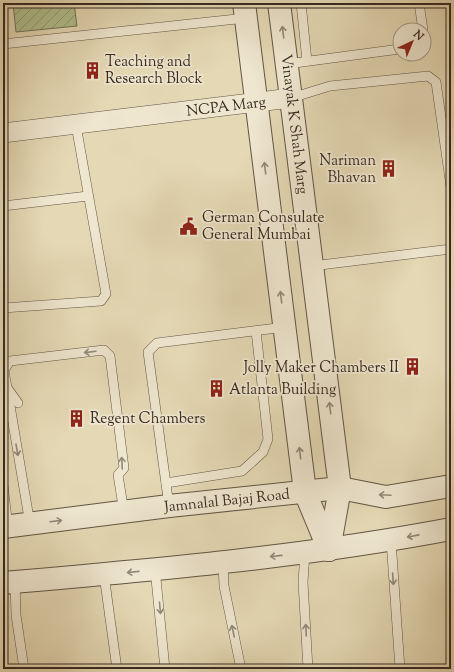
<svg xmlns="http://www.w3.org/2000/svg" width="454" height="672" font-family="'Sorts Mill Goudy',serif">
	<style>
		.garden { fill: url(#garden-furrows); stroke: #747458 }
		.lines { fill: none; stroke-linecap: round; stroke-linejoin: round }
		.service-casing { stroke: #625545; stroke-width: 10 }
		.minor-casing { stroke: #625545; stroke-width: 20 }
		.tertiary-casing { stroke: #625545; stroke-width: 24 }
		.service { stroke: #eee6cf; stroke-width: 9 }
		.minor { stroke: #eee6cf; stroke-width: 19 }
		.tertiary { stroke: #eee6cf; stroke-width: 22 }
		.oneway { stroke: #928878 }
		.labels { text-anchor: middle; stroke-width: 3.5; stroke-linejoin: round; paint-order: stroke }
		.poi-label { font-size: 15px; fill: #372920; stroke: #eee6cf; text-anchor: start }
		.street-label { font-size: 15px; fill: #372920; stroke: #eee6cf }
	</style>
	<defs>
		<pattern id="garden-furrows" width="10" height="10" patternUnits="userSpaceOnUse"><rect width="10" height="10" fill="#b2c08f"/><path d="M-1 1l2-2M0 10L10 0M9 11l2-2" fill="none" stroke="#929c74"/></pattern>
	</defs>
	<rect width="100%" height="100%" fill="#e5d9b5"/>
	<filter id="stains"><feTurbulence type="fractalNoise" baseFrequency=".005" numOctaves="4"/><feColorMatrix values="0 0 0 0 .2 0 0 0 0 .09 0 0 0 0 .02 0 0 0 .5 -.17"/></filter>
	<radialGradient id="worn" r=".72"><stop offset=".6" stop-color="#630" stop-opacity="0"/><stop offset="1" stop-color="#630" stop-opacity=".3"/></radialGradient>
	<path class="garden" d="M13,3h61l3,23 -61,6z"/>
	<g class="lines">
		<defs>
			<g id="service">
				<path d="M301,3l6,58"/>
				<path d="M419,3l4,27"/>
				<path d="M3,44l243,-26"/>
				<path d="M287,64l113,-15"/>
				<path d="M291,98l39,-12 98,-10 8,6 15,105"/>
				<path d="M3,206l85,-10"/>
				<path d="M312,266l139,-17"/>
				<path d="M3,308l98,-7 5,-7 -30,-169"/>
				<path d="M8,389l10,14"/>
				<path d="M166,483l76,-12 21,-19 5,-13 -12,-108"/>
				<path d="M3,485l5,42"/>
				<path d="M169,506l-21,-154 9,-9 128,-16"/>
				<path d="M30,524l-26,-154 6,-9 94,-11 6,6 14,112 -6,7 6,37"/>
				<path d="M391,540l9,129"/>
				<path d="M305,553l-2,29 5,87"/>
				<path d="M223,562l1,24 17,83"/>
				<path d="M155,569l10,100"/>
				<path d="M104,575l13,94"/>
				<path d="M15,582l1,33 8,54"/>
			</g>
			<path id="minor" d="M3,133l288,-35"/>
			<g id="tertiary">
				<path d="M244,3l61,489 24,58"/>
				<path d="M279,3l61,485 -11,62"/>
				<path d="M3,527l166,-21 171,-18 46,9 65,-11"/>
				<path d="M3,583c150,-13 300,-26 448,-54"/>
			</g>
		</defs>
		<use href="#service" class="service-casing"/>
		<use href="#minor" class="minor-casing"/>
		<use href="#tertiary" class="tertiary-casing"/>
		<use href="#service" class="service"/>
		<use href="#minor" class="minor"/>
		<use href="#tertiary" class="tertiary"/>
	</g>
	<defs><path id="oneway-shaft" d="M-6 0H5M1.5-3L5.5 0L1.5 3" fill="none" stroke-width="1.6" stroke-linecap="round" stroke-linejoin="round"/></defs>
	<g class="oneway">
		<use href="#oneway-shaft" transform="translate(283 32) rotate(-97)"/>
		<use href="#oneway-shaft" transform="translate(265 168) rotate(-97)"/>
		<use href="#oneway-shaft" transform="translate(281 297) rotate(-97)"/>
		<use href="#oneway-shaft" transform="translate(90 352) rotate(173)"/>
		<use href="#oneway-shaft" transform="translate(330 408) rotate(-97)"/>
		<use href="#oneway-shaft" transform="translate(17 450) rotate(80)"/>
		<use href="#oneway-shaft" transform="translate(300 453) rotate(-97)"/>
		<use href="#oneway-shaft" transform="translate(122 463) rotate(-93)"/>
		<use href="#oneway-shaft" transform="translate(385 495) rotate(-177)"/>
		<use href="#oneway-shaft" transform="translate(56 521) rotate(-7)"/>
		<use href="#oneway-shaft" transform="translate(413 536) rotate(169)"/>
		<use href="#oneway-shaft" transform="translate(276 556) rotate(174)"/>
		<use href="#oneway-shaft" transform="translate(133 572) rotate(174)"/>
		<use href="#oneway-shaft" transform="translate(393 579) rotate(86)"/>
		<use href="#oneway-shaft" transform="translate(160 608) rotate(85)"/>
		<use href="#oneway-shaft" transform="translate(306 630) rotate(-93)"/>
		<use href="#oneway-shaft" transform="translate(233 631) rotate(-102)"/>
	</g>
	<defs>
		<symbol id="building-bare" viewBox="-9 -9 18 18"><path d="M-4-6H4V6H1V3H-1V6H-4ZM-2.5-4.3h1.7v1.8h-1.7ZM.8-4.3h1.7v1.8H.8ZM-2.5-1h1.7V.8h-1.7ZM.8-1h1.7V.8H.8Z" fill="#8f2418" stroke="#eee6cf" stroke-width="2.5" paint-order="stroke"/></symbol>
		<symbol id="civic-bare" viewBox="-9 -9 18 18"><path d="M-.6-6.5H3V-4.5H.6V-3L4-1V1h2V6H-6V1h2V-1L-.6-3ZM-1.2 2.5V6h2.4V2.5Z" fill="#8f2418" stroke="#eee6cf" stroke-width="2.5" paint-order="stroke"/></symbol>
	</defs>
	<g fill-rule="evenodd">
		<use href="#building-bare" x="80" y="58" width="25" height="25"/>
		<use href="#building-bare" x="376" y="156" width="25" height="25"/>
		<use href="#civic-bare" x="176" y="214" width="25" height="25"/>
		<use href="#building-bare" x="400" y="354" width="25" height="25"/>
		<use href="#building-bare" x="204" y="376" width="25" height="25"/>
		<use href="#building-bare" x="64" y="406" width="25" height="25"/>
	</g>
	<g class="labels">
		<g class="poi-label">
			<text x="105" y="66">Teaching and<tspan x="105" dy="17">Research Block</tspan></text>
			<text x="376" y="165" text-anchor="end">Nariman<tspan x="376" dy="17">Bhavan</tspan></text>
			<text x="202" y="222">German Consulate<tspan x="202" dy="17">General Mumbai</tspan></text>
			<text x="399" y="372" text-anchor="end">Jolly Maker Chambers II</text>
			<text x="229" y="394">Atlanta Building</text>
			<text x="90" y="423">Regent Chambers</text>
		</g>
		<g class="street-label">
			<text transform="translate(226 106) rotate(-7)" y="5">NCPA Marg</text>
			<text transform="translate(295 124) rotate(83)" y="5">Vinayak K Shah Marg</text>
			<text transform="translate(227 500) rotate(-6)" y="5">Jamnalal Bajaj Road</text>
		</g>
	</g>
	<rect width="454" height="672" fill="none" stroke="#e5d9b5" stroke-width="16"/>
	<rect x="4" y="4" width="446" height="664" fill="none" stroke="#372920" stroke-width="2"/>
	<rect x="8" y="8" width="438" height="656" fill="none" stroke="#372920"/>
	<g transform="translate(412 42) rotate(44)"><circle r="19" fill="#eee6cf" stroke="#a59a89"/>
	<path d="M0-3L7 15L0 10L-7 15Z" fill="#8f2418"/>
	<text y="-6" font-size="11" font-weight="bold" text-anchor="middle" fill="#372920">N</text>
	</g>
	<rect width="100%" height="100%" filter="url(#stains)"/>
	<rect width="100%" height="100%" fill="url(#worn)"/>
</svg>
